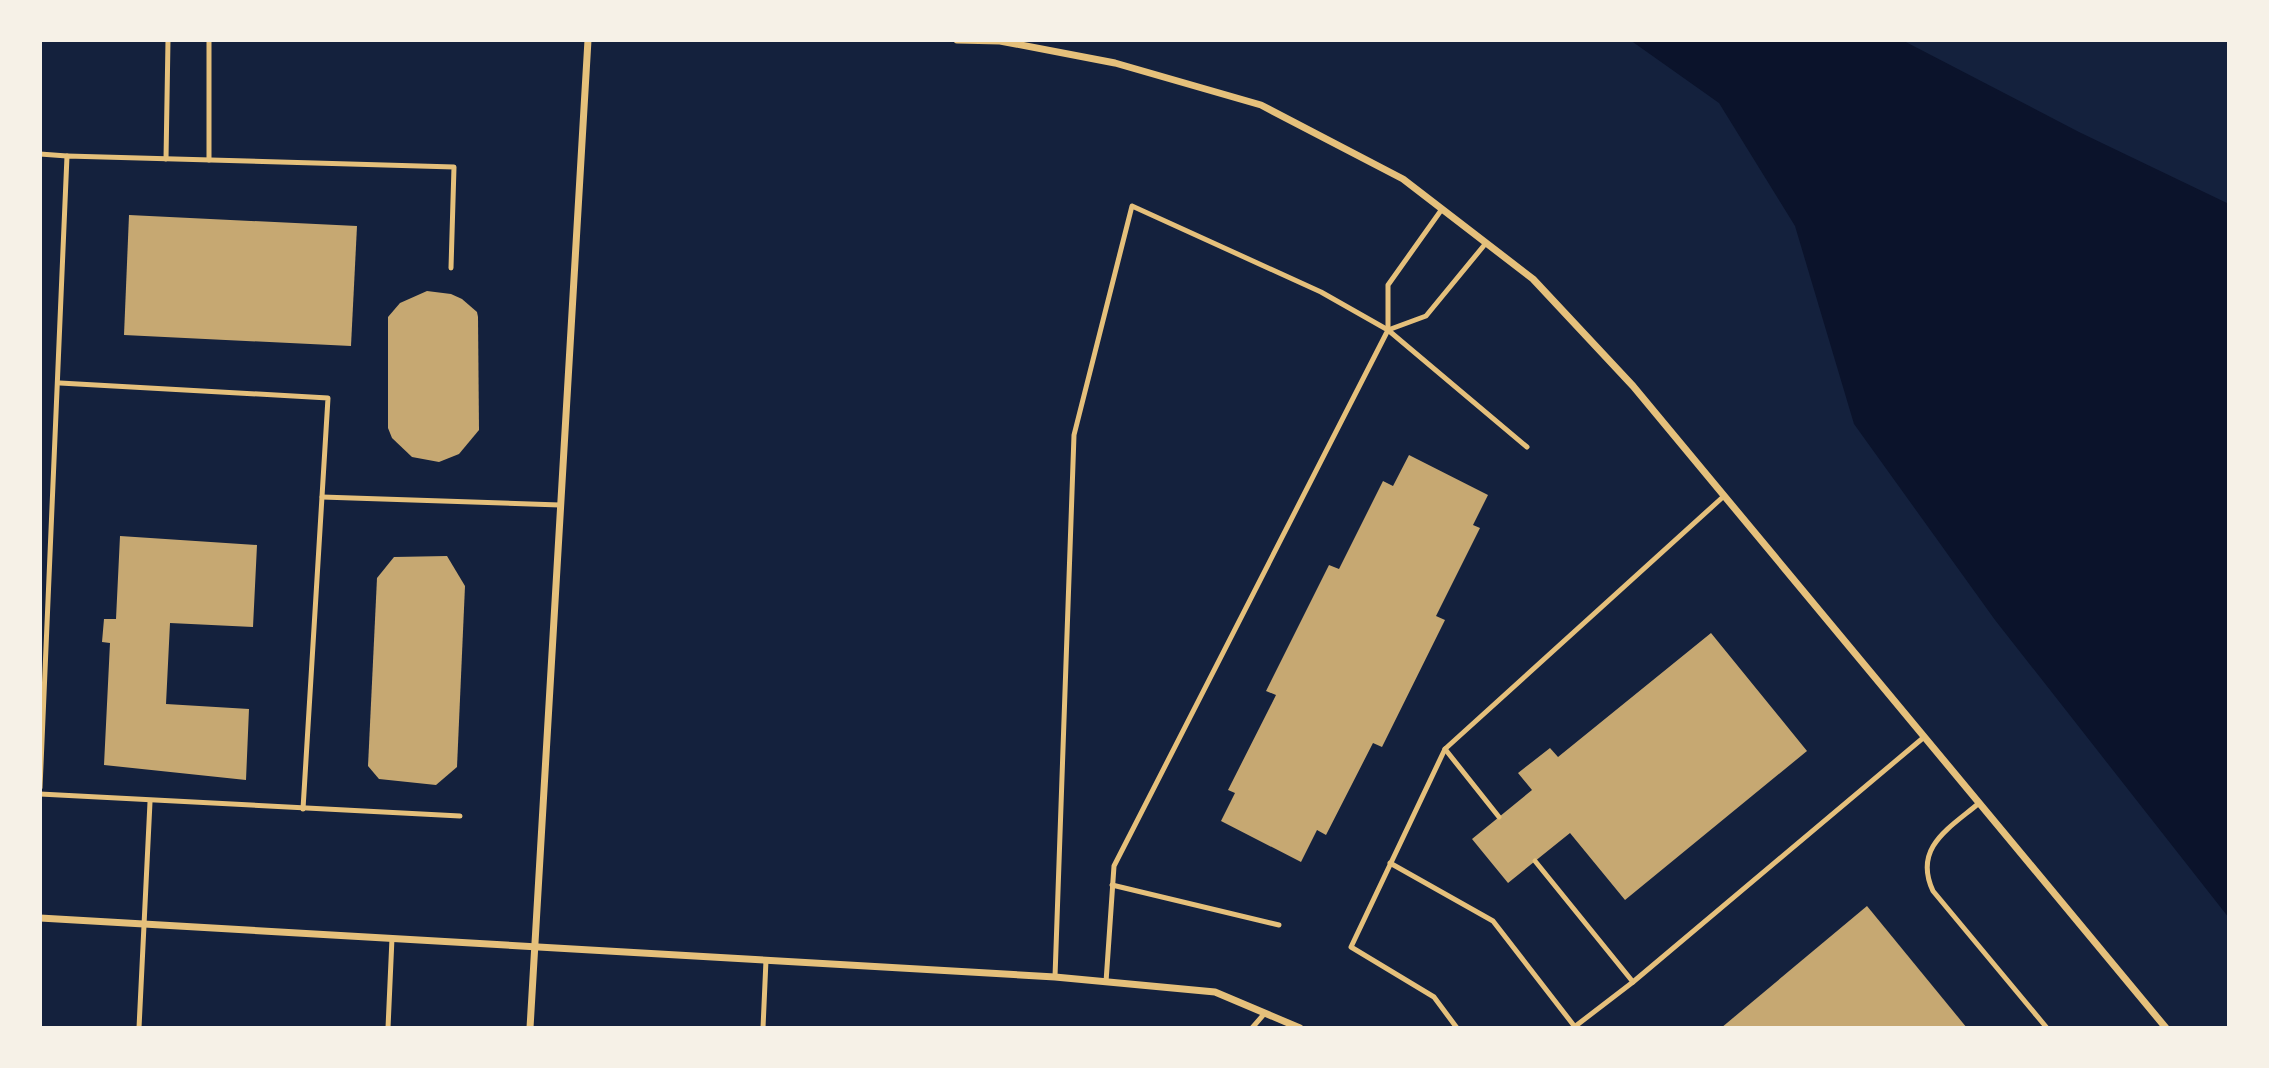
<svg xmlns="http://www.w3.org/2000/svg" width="2269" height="1068" font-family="Montserrat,sans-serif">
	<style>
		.water { fill: #0b132b }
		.building { fill: #c6a872 }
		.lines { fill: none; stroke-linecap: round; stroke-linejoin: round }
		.service { stroke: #e5c07b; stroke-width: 5 }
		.minor { stroke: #e5c07b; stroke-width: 7 }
	</style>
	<rect width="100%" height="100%" fill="#14213d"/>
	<path class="water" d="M1630,40h272l177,92 150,72v714l-234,-298 -141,-196 -59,-198 -76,-123z"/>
	<g class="building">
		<path d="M129,215l228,11 -6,120 -227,-11z"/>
		<path d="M427,291l24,3 11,5 15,13 1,5 1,113 -20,24 -20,8 -27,-5 -20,-19 -4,-10v-111l12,-14z"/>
		<path d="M1409,455l79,40 -15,30 7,3 -44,88 9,4 -63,127 -9,-4 -47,92 -9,-5 -16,32 -80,-41 14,-28 -7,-3 48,-95 -10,-4 63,-126 10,4 44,-88 10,5z"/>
		<path d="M120,536l137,9 -4,82 -83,-4 -4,81 83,5 -3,71 -142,-15 6,-122 -8,-1 2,-23h12z"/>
		<path d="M447,556l18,30 -8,181 -21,18 -57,-6 -11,-13 9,-188 17,-21z"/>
		<path d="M1711,633l96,118 -182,149 -55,-67 -62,50 -36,-44 60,-49 -14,-17 32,-25 8,9z"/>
		<path d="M1867,906l100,122h-246z"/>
	</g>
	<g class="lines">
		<g class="service">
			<path d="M40,154l27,2"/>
			<path d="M166,159l2,-119"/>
			<path d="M209,160v-120"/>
			<path d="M1442,209l-54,76v45l139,117"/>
			<path d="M1388,330l38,-14 60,-73"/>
			<path d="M60,383l268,15 -25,411"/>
			<path d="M322,497l238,8"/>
			<path d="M1445,749l54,68"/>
			<path d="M40,788l27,-632 387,11 -3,101"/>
			<path d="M40,794l420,22"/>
			<path d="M1978,804c-30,25 -65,44 -45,87l114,137"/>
			<path d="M1535,861l98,121"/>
			<path d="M1390,863l103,58 82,106"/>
			<path d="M1112,885l167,40"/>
			<path d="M1055,977l19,-542 58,-229 189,86 67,38 -274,536 -8,116"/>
			<path d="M139,1028l11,-226"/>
			<path d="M388,1028l4,-90"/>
			<path d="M763,1028l3,-68"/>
			<path d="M1252,1028l13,-15"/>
			<path d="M1457,1028l-23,-31 -83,-50 94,-198 279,-253"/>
			<path d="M1573,1028l60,-46 290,-244"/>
		</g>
		<g class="minor">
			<path d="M957,40l43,1 115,22 146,42 142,74 130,100 100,107 533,642"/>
			<path d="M40,918l1015,59 160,15 85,36"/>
			<path d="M530,1028l58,-988"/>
		</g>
	</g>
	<rect width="2269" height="1068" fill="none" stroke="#f6f1e7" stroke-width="84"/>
</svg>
